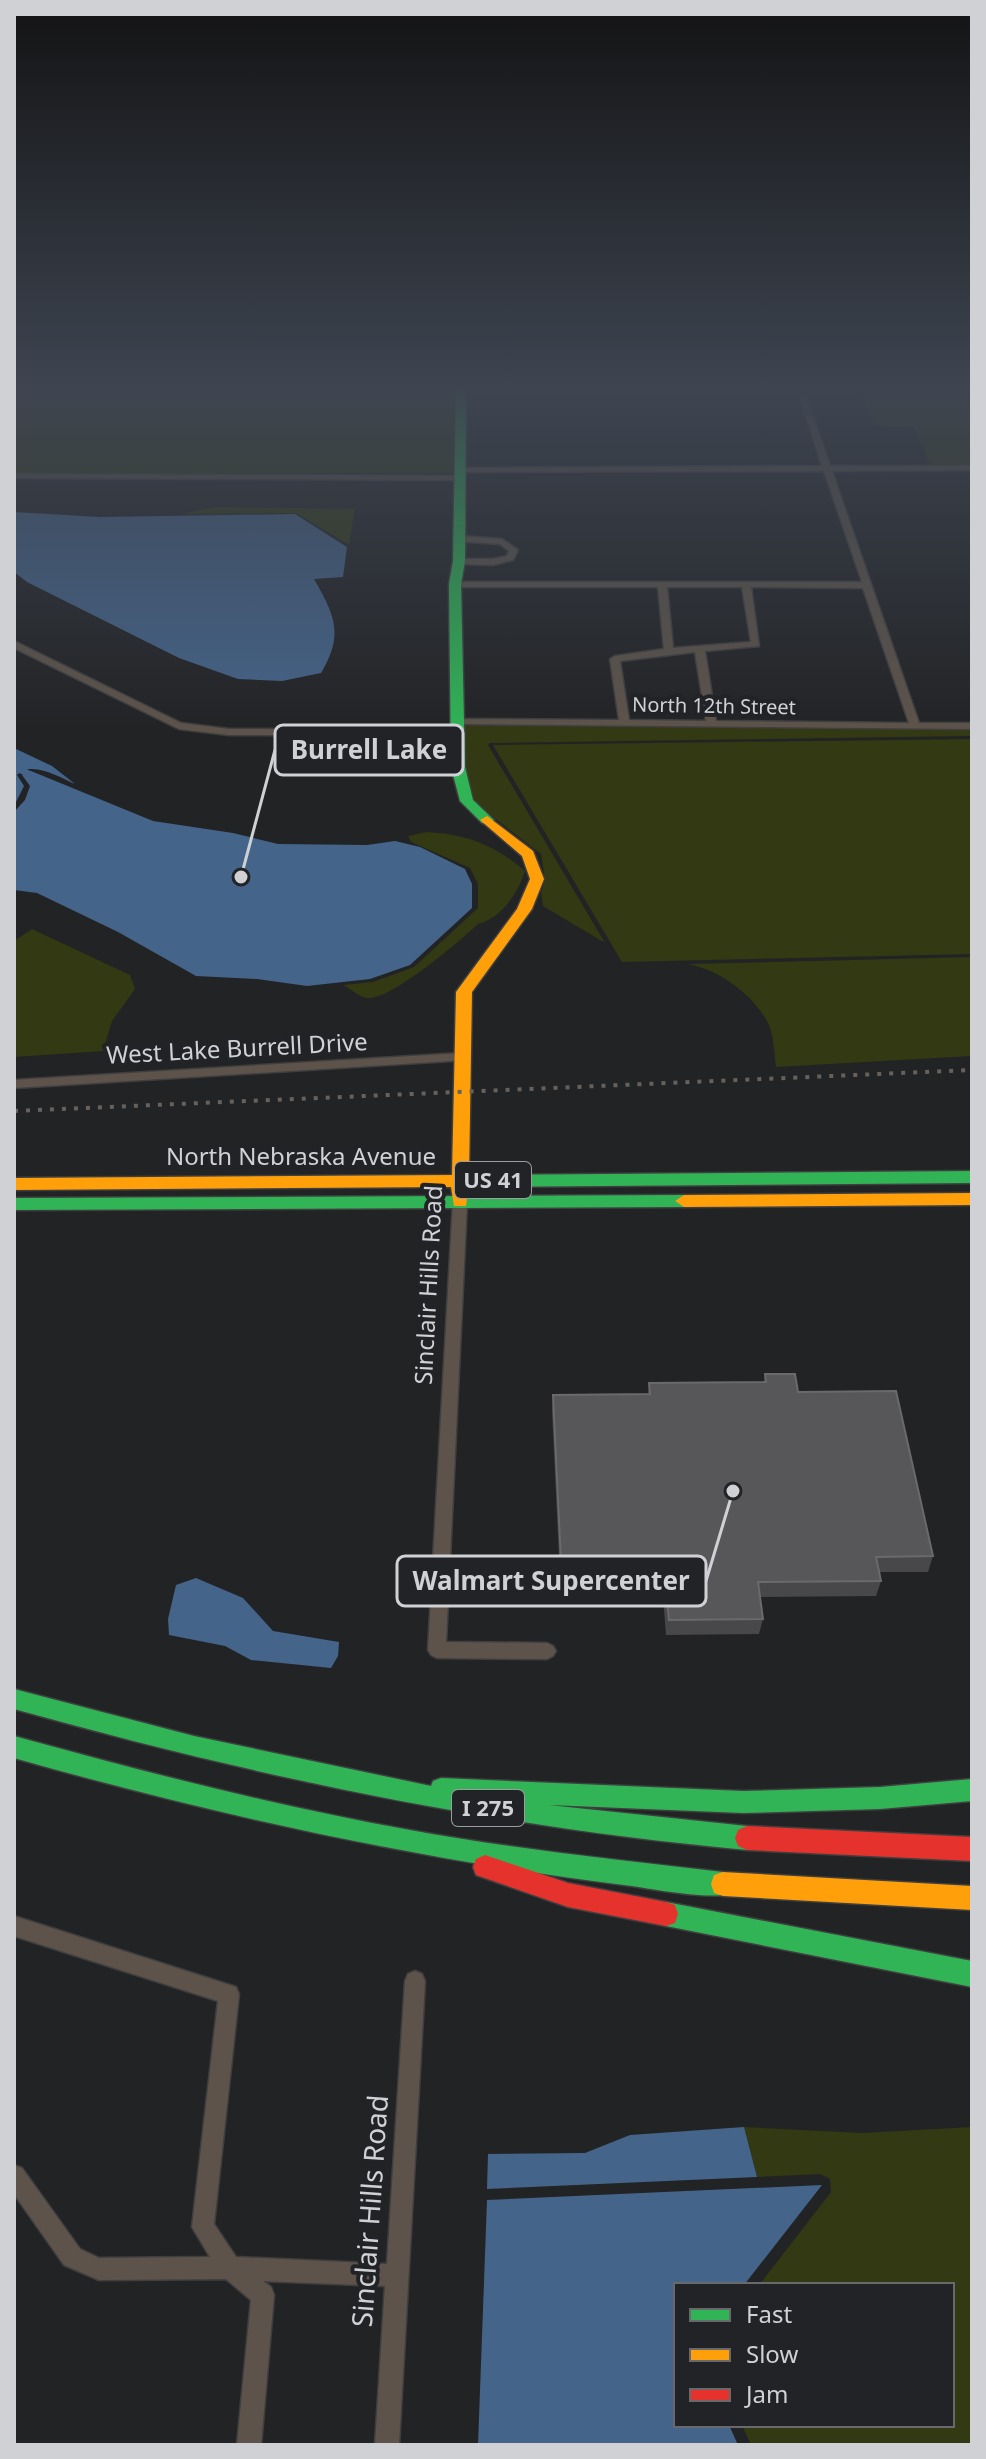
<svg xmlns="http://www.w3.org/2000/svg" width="986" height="2459" font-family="'Noto Sans',sans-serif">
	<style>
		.green { fill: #323913 }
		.water { fill: #45648a }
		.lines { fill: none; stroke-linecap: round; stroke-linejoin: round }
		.canal { fill: #45648a; fill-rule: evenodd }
		.street-casing { stroke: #3f3f40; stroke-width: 3 }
		.fast-casing { stroke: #3f3f40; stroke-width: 3 }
		.slow-casing { stroke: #3f3f40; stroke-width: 3 }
		.jam-casing { stroke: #3f3f40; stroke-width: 3 }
		.street { fill: #5d534a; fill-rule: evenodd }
		.fast { fill: #30b455; fill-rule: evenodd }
		.slow { fill: #ff9f0a; fill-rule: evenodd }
		.jam { fill: #e5322d; fill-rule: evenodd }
		.rail { stroke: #66615c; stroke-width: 4; stroke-dasharray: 4 8; stroke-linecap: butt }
		.wall { fill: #48474a }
		.building { fill: #575659; stroke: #6a696c; stroke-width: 2 }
		.labels { text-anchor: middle; stroke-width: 8; stroke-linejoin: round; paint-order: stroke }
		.far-street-label { font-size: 20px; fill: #d0d1d4; stroke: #212326 }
		.shield { fill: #212326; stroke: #9c9da0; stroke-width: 2 }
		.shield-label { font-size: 22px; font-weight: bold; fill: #d0d1d4 }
		.street-label { font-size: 24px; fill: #d0d1d4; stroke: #212326 }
		.near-street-label { font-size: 28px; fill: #d0d1d4; stroke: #212326 }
		.leader { fill: none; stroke: #d0d1d4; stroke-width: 3 }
		.callout-dot { fill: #d0d1d4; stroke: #212326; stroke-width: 3 }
		.callout { fill: #212326; stroke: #d0d1d4; stroke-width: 3 }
		.callout-label { font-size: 26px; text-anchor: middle; font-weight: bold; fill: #d0d1d4 }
	</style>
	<rect width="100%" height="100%" fill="#222325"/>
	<g class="green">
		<path d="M14,389h442l-2,84h-440z"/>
		<path d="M859,389h113v77h-38l-6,-6 -14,-33 -39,-1z"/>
		<path d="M215,507l140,2 -6,36 -53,-32 -115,1z"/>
		<path d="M462,725l510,4v7l-482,7 -2,2 117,198 -62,-37 -2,-13 4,-13 -4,-26 -66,-51 -11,-33z"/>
		<path d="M972,739v215l-350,8 -129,-217z"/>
		<path d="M426,832c40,2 69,13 99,39 -7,22 -23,47 -47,53 -18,17 -85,74 -108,74 -10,1 -18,-9 -27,-13l30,-3 41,-15 64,-59v-24l-8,-16 -59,-26 -3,-6z"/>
		<path d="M32,929l98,46 5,14 -23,32 -9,30 -89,6v-116z"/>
		<path d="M972,957v99l-196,11c-2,-13 -2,-32 -8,-44 -15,-29 -49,-53 -80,-59z"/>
		<path d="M744,2127l118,6 110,-6v318h-221l-9,-20h210v-140h-193l72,-93 -1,-13 -10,-5 -63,3z"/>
	</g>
	<g class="water">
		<path d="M14,512l86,5 195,-3 52,33 -4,30 -29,2c21,37 30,55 7,94l-39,8 -44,-2 -59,-21 -152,-76 -13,-10z"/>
		<path d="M14,748l38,18 23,18c-16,-7 -43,-24 -58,-9l7,11 -10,20 2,-6z"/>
		<path d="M31,771l122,50 80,12 45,11 89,1 28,-4 25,6 45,22 7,15v24l-62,57 -40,14 -63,7 -50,-7 -61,-3 -78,-44 -81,-39 -23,-3v-78l11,-12 5,-14 -8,-11z"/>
		<path d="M196,1578l47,20 30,33 66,11 -1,14 -7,12 -80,-8 -26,-14 -56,-11 -1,-16 8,-34z"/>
		<path d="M744,2127l13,50 -270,12 1,-35 97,-1 45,-18z"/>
		<path d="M822,2185l-78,100h-68v140h53l9,20h-260l9,-245z"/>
	</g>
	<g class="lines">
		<path class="canal" d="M14,762l18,10 -6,4 -12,-5z"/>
		<defs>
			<g id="street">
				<path d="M797,389h7l26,77h142v4l-140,1 87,252h53v6l-520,-5v-4l4,-1 163,1 -9,-61 5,-3 49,-7 -6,-62h-203l-3,-1v-4h410l-38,-111 -364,1 -4,-2 4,-2 362,-2zM667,587h75l9,55 -78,6zM751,587l112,1 46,135 -193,-2 -11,-70 54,-5zM695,652l11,69 -77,-1 -9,-59z"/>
				<path d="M14,474l446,2 4,2 -4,2 -446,-2z"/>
				<path d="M459,536l43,3 16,11 -5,10 -20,5 -34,-1 -3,-1v-4h37l14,-3 2,-5 -9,-7 -44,-3v-4z"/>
				<path d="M14,641l167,82 48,6 227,1 5,3 -5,3 -227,-1 -50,-6 -165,-81z"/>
				<path d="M462,1053l6,4 -2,3 -452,28v-8z"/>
				<path d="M460,1197l7,5 -21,440 101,1 6,3 3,5 -3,5 -6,3 -110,-1 -6,-3 -3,-5 25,-448z"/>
				<path d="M14,1916l222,71 3,7 -25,230 22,33 151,7 18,-283 3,-7 7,-3 7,3 3,7 -26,464h-24l10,-159 -122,-5 8,6 3,8 -13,150h-24l14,-145 -25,-21 -127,1 -35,-15 -50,-71v-29l8,3 58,81 19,9 111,-1 -18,-30 26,-226 -204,-65z"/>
			</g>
			<g id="fast">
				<path d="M456,389h10l-1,172 -4,23 4,183 8,33 21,20 -7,4 -5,-1 -22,-22 -9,-34 -2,-183 4,-23z"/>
				<path d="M972,1171v12l-508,4 -9,-6 9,-6z"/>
				<path d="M684,1195l9,6 -9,6 -670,3v-12z"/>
				<path d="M14,1689l180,47 237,50 2,-5 8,-3 302,13 137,-4 92,-8v22l-92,8 -137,4 -194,-8 198,21 9,4 3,8 -3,8 -9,4c-253,-23 -489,-73 -733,-141z"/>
				<path d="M14,1736c131,36 262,70 396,94 104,19 208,30 313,42l9,3 3,9 -3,9c-20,8 -84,-5 -108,-8 -208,-26 -409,-70 -610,-127z"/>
				<path d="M666,1902l306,59v26l-306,-61 -9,-3 -3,-9 3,-9z"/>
			</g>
			<g id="slow">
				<path d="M487,816l46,35 11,28 -12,30 -60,83 -3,184 4,5 -4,5 -3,20h-12l-3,-19 -437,3v-12l438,-3 4,-183 61,-83 13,-30 -8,-23 -42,-36z"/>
				<path d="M972,1193v12l-288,2 -9,-6 9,-6z"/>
				<path d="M723,1872l249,14v24l-249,-14 -9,-3 -3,-9 3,-9z"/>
			</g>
			<g id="jam">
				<path d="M747,1826l225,11v24l-225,-11 -9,-4 -3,-8 3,-8z"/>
				<path d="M485,1855l83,28 98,19 9,3 3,9 -3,9 -9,3 -98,-19 -92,-32 -3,-8 3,-8z"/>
			</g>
		</defs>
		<use href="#street" class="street-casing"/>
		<use href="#fast" class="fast-casing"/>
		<use href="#slow" class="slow-casing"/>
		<use href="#jam" class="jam-casing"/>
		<use href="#street" class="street"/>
		<use href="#fast" class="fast"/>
		<use href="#slow" class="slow"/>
		<use href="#jam" class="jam"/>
		<path class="rail" d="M14,1111l958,-41"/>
	</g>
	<path class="wall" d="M765,1374l33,18 135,164 -5,16h-49l2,9 -5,15 -116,1 3,22 -4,15 -93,1 -3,-38 -102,1 -9,-187 1,-16 95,-1 1,-11 115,-1z"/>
	<path class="building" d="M765,1374h30l3,18 98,-1 37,165 -57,1 5,24 -123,1 5,37 -94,1 -4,-39 -103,1 -9,-187 97,-1 -1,-11 117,-1z"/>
	<linearGradient id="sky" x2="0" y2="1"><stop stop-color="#131314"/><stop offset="0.53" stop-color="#3e4551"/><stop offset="1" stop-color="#3e4551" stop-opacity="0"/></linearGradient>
	<rect width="986" height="733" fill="url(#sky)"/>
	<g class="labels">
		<g class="far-street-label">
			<text transform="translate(714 706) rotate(1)" y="7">North 12th Street</text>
		</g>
		<g class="shield">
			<rect x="455" y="1162" width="76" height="36" rx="6"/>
			<rect x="452" y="1790" width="72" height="36" rx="6"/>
		</g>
		<g class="shield-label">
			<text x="493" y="1188">US 41</text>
			<text x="488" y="1816">I 275</text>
		</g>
		<g class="street-label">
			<text transform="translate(237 1049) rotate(-3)" y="8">West Lake Burrell Drive</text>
			<text x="301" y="1165">North Nebraska Avenue</text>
			<text transform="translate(429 1285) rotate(-87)" y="8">Sinclair Hills Road</text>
		</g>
		<g class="near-street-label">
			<text transform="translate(370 2211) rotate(-86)" y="10">Sinclair Hills Road</text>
		</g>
	</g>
	<path class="leader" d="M241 877L275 750M733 1491L706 1581"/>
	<g class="callout-dot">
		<circle cx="241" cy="877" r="8"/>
		<circle cx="733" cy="1491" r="8"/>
	</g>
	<g class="callout">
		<rect x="275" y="725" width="188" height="50" rx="8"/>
		<rect x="397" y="1556" width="309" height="50" rx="8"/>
	</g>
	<g class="callout-label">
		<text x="369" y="759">Burrell Lake</text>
		<text x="551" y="1590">Walmart Supercenter</text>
	</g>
	<rect width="986" height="2459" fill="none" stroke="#d0d1d4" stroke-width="32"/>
	<rect x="674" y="2283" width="280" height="144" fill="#212326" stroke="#67696c" stroke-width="2"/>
	<rect x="690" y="2309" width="40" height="12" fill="#30b455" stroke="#67696c" stroke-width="2"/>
	<text x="746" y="2323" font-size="24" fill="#d0d1d4">Fast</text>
	<rect x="690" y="2349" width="40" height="12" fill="#ff9f0a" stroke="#67696c" stroke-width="2"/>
	<text x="746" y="2363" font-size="24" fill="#d0d1d4">Slow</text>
	<rect x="690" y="2389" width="40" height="12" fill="#e5322d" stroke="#67696c" stroke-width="2"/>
	<text x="746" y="2403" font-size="24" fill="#d0d1d4">Jam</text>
</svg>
